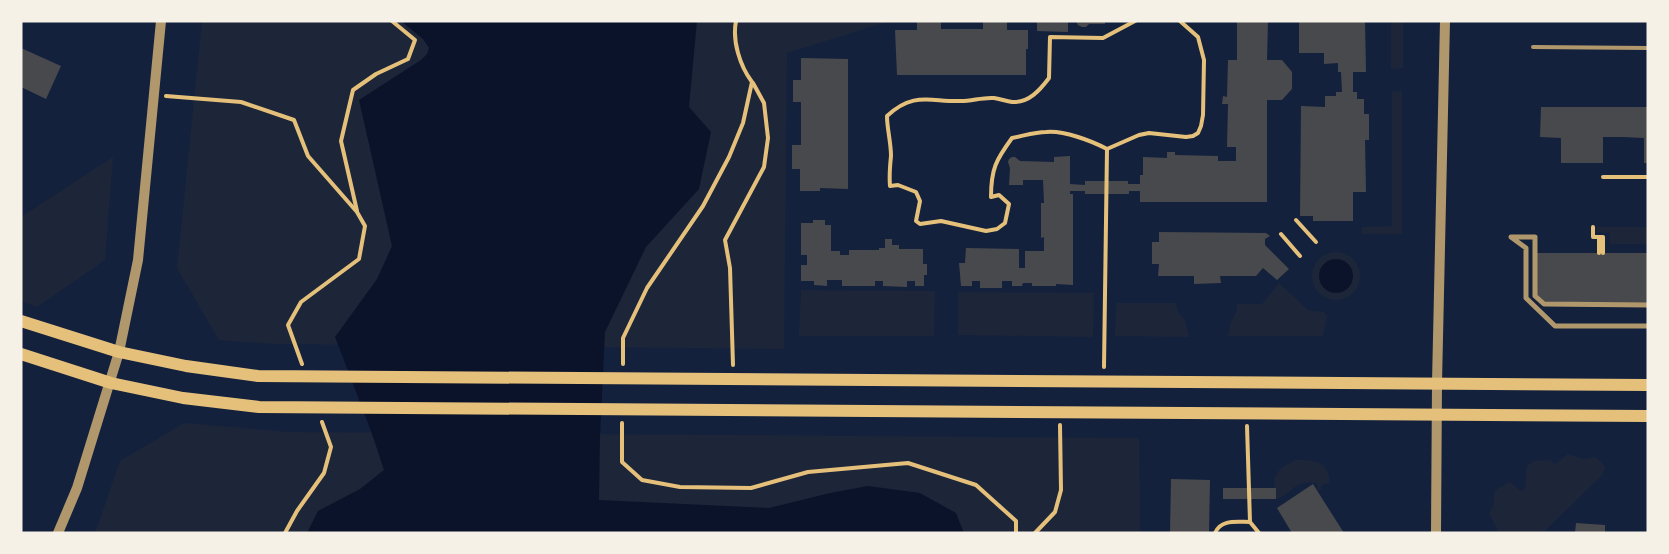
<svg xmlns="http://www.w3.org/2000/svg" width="1669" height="554" font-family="Helvetica,sans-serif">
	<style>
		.green { fill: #1d2539 }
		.water { fill: #0b132b }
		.building { fill: #48494c }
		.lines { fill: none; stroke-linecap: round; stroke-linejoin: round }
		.path { stroke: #e5c07b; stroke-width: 4 }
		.service { stroke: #b1986c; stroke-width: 4 }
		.pedestrian { stroke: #b1986c; stroke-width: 5 }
		.tertiary { stroke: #b1986c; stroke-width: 10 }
		.secondary { stroke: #e5c07b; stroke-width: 12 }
	</style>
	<rect width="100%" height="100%" fill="#14213d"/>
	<g class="green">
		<path d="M202,21h688l-103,32 -3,296 -510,-5 -55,-4 -42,-72z"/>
		<path d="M1391,21h12v47l-12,1z"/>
		<path d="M1402,91v143h-40v-7l30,-1v-134z"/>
		<path d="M113,157l-8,103 -68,47 -16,-6v-84z"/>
		<path d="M1597,227h51v17h-38v-11l-13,-1z"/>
		<circle cx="1336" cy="276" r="24"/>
		<path d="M1279,283l29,27 16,2 3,4 -4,20h-95l3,-14 6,-12v-6h25z"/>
		<path d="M801,290l134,1 -1,45h-135z"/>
		<path d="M958,292l136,1 -1,44 -135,-2z"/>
		<path d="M1116,303h60l2,9 7,8 4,17 -74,-1z"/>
		<path d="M184,423l103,9 852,6 1,95h-1045l25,-72z"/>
		<path d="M1568,454l16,5 11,-2 10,9 -3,9 -59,58h-44l-10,-20 4,-7 2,-16 15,-8 11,9 4,-3 2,-22 6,-5 17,-1 5,4z"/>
		<path d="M1296,460c19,0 32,1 34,23l-8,2 -1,4 -4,2 1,-5 -2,-3c-24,-3 -23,12 -40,16l-2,-20 4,-7 5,-5z"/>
	</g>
	<g class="water">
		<path d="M401,21h296l-8,86 22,25 -12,57 -53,58 -41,85 -5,104 -1,64 170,8 61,-15 38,-7 52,7 36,20 8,20h-657l11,-22 42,-22 24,-19 -13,-39 -36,-94 42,-58 15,-33 -33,-146 62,-40 6,-6 2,-6 -6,-9z"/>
		<circle cx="1336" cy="276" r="17"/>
	</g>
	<g class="building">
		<path d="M917,21h24v8h42v-8h24v9h21v19h-2v26h-129l-2,-45h22z"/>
		<path d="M1037,21h31v11l-31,-1z"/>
		<path d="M1076,21h29v3h-16l-3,3h-4l-4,-2z"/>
		<path d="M1237,21h31l-1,39h15l10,12v17l-10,11h-15v102h-127v-11h-11v3h-44v-3h-15v3h3v91l-17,-1v2h-24v-3h-9l-1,3h-10v-5h-10v7h-22v-7h-8v5h-11l-2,-23h6l1,-15 53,1v19h6v-17h19v-14l-3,1v-35h3l-1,-23h-20v5h-14l1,-17 -2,-6 1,-3 3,-2h3l5,4 34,1v-5l16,-1v28l15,1v-4h43v3h12v-9h3v-18l24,1v-6h8v3l43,1v5h18v-14h-9l1,-43h-6l1,-8 4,1 1,-37h9z"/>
		<path d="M1299,21h66l1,51h-13v20h4v7h7v15h5v26h-4l1,52h-13v29h-40v-5h-13l1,-110 24,1v-11h11v-4h6l-1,-20h-3v-9l-14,1v-11h-25z"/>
		<path d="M21,48l40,18 -15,33 -25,-12z"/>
		<path d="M801,58l47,1v130l-28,-1v3h-20v-22h-8v-24h9v-43h-8v-22h8z"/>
		<path d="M1541,107h107v56h-4v-25l-21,-1h-20v26h-42v-25l-21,-1z"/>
		<path d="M813,220h12v5h6v26h9v4h9v-5h30v-2h6v-9h7v6h7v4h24v15h4v11h-3v11h-9v-5h-8v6l-24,-1v-5h-8v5h-33v-6h-15v6l-13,-1v-4h-13v-16h6v-10h-6v-32h12z"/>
		<path d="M1159,232l107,1 4,3 -5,3v6l24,24 -12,11 -14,-12 -7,8h-36l1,7 -27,1v-8h-36l1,-12h-7v-22h7z"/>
		<path d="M1535,253h113v52l-104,-1 -9,-8z"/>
		<path d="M1171,479l39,1 -1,53h-39z"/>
		<path d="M1313,484l5,8 26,41h-52l-15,-25z"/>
		<rect x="1223" y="488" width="53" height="11"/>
		<path d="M1576,523l29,2v8h-30z"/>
	</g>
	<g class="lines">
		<g class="path">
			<path d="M1135,21l-32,17 -53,-1 -1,41c-9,12 -20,25 -37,24 -6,-1 -12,-3 -18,-4 -11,-1 -22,3 -33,3 -31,1 -47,-10 -74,15 0,13 4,26 4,40 -1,10 -2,19 -1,30l8,-1 18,7 4,9 -4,20 4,3 21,-3 45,10 11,-2 8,-6 4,-19 -10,-9 -8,2c0,-28 5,-37 21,-59 11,-2 23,-6 34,-6 17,-2 46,9 61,17l32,-14 10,-2 37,4 7,-1 5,-3 3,-7 2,-11 1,-55 -6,-23 -18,-16"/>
			<path d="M166,96l75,6 53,18 14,36 49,56 8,14 -6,33 -58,43 -13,23 14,39"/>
			<path d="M1603,177h45"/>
			<path d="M357,211l-16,-70 12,-51 23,-16 32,-15 7,-19 -23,-19"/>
			<path d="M1296,220l20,22"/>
			<path d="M1593,227v10h6v16"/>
			<path d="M1281,234l19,22"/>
			<path d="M1599,237h4v16"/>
			<path d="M623,364v-26l24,-50 56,-82 26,-49 14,-34 9,-41c-12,-16 -20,-41 -16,-61"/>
			<path d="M733,365l-3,-97 -5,-28 39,-73 4,-29 -4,-35 -11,-20"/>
			<path d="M1104,367l3,-218"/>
			<path d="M622,423v39l20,18 38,7 71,1 57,-16 100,-9 68,22 40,36v12"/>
			<path d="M1247,426l3,96 9,11"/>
			<path d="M285,533l12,-22 27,-38 7,-26 -9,-25"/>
			<path d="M1035,533l20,-21 6,-22 -1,-65"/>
			<path d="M1215,533c6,-14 21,-11 35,-11"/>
		</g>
		<path class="service" d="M1533,47l115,1"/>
		<path class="pedestrian" d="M1648,305l-104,-1 -9,-8v-59h-24l15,11v50l29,28h93"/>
		<g class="tertiary">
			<path d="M58,533l19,-45 42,-136 19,-92 23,-239"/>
			<path d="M1436,533l1,-150 8,-362"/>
		</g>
		<g class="secondary">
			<path d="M21,321l98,31 67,14 72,10 1390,9"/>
			<path d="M21,354l90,29 72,15 76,9 1389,9"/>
		</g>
	</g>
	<rect width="1669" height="554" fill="none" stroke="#f6f1e7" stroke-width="45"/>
</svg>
